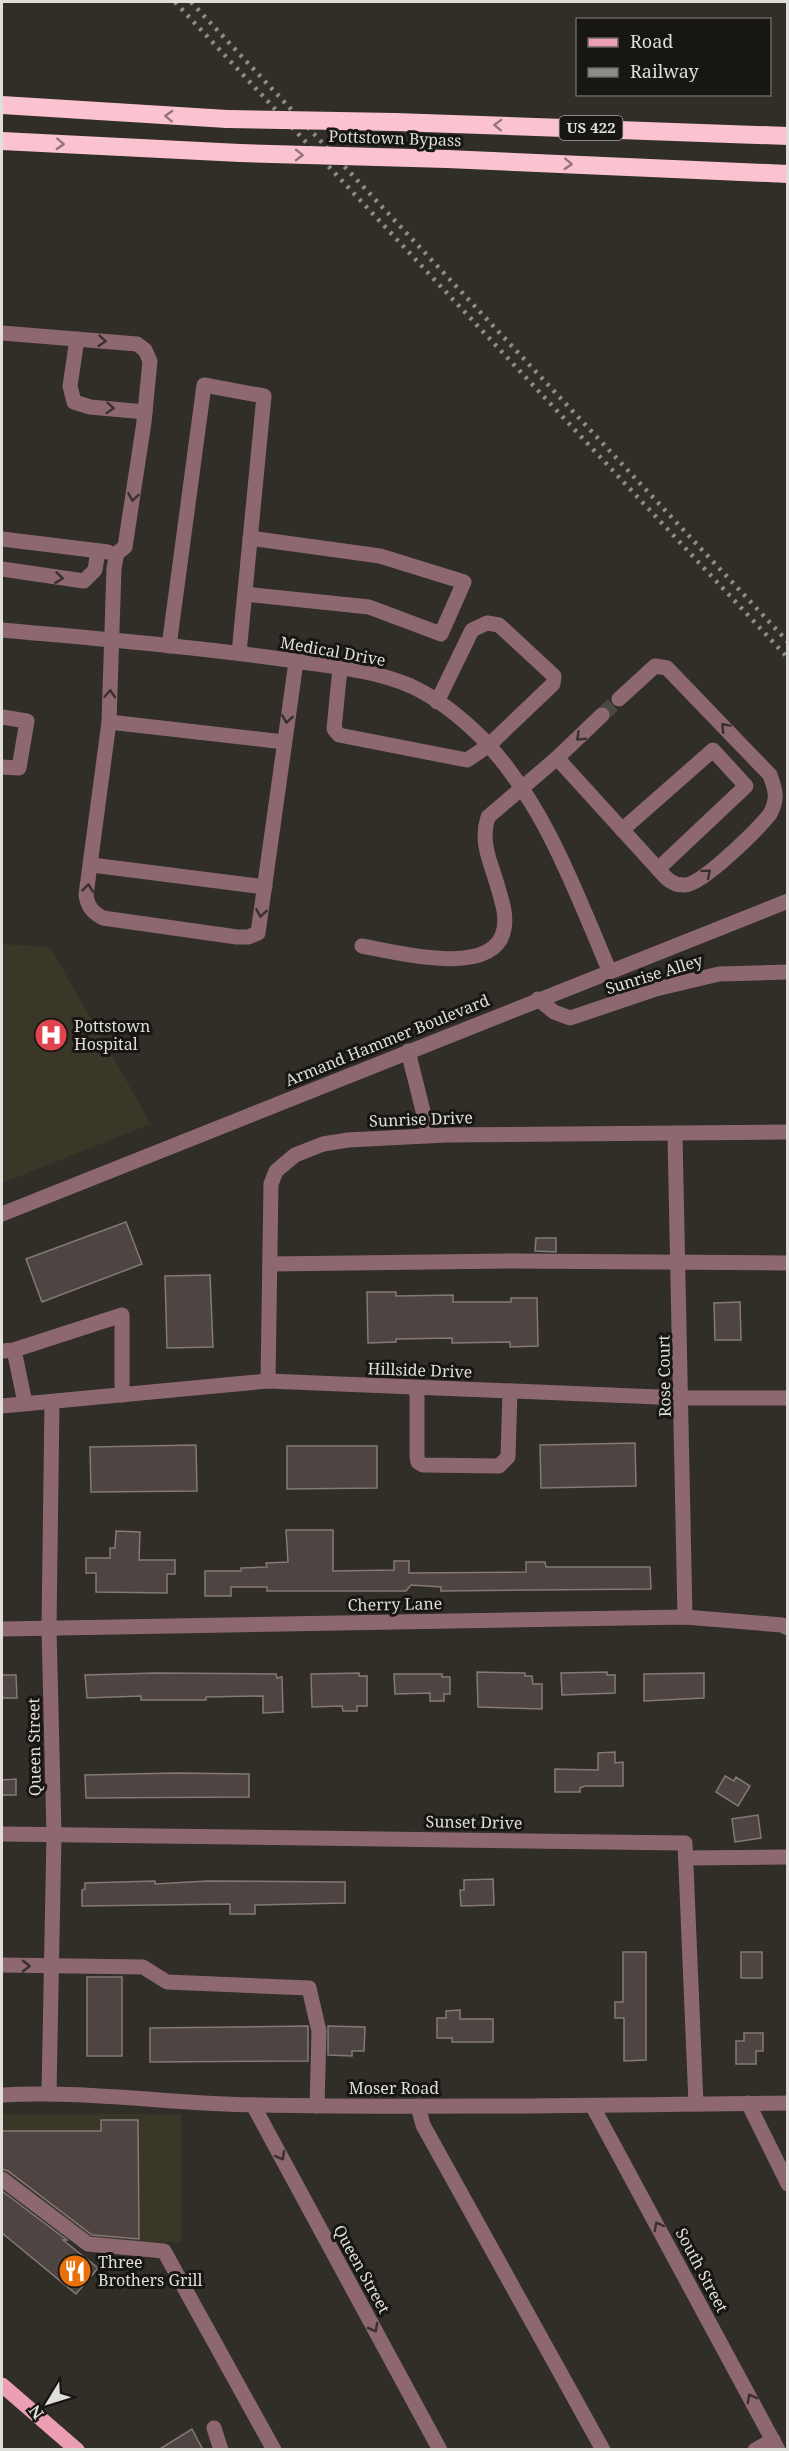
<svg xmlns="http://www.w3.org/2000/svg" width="789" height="2451" font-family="'Noto Serif',serif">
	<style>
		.built { fill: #3a3728 }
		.building { fill: #4e4441; stroke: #847976; stroke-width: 1.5 }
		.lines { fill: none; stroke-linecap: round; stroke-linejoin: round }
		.minor-tunnel { stroke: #4a4841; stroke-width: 15; stroke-dasharray: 15 8; stroke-linecap: butt }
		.minor { stroke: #8d6871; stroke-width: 15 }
		.major { stroke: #ec9fb3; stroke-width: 15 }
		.highway { stroke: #fbc2d0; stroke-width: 18 }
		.rail { stroke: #8e8c86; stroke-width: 4.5; stroke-dasharray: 3 6; stroke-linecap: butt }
		.highway-bridge { stroke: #fbc2d0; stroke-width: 18 }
		.oneway { stroke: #94757b }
		.oneway2 { stroke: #3a2f2f }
		.labels { text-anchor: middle; stroke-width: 6; stroke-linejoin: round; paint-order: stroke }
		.shield { fill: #171613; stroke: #a3a29e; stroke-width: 1.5 }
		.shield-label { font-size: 15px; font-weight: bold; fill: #dfded9 }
		.street-label { font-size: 16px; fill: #dfded9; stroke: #171613 }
		.poi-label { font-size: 16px; fill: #dfded9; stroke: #171613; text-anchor: start }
	</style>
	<rect width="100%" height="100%" fill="#302e26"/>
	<g class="built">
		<path d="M2,944l48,3 101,177 -149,59z"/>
		<path d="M2,2114h179v128h-93l-86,-69z"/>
	</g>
	<g class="building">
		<path d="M126,1222l16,42 -100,38 -16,-43z"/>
		<path d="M536,1238h20v14l-21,-1z"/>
		<path d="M210,1275l3,72 -46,1 -2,-72z"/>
		<path d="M367,1292h29v4l57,-1v7h58v-4h26l1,48 -28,1v-5l-58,1v-5l-56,1v3l-28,1z"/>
		<path d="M740,1302l1,38h-26l-1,-37z"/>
		<path d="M635,1443l1,43 -95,2 -1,-43z"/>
		<path d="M196,1445l1,46 -106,1 -1,-45z"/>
		<path d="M287,1446h90v42l-90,1z"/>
		<path d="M286,1530h47v41l61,-1v-9h15v12l117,-1v-10h19l1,5h104l1,22 -210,2v-4l-30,-2 -5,6h-139v-4h-36v9h-26v-25h36v-3l26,-1 -1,-4 22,-1z"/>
		<path d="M116,1531l24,1 -1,28h36v14h-8v19l-71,-1v-19h-10v-15h24v-10h5z"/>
		<path d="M477,1672l48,1v3h7l1,8h9v25l-64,-2z"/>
		<path d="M607,1672v3h8v18l-53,2 -1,-22z"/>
		<path d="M156,1673l120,1 1,4 5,-1 1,35 -20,1v-17l-57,1v3h-65v-4l-54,2 -2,-23z"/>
		<path d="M359,1673v3h8v30h-10v5h-14l-1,-5 -30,1 -1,-33z"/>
		<path d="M704,1673v25l-60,3v-27z"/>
		<path d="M394,1674h48v3h8v17h-6v7h-14v-8l-35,1z"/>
		<path d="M2,1675h14l1,23h-15z"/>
		<path d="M615,1752v11l8,-1v24h-38l-5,2v4h-25v-23l43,1v-17z"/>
		<path d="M177,1773l72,1v23l-163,1 -1,-23z"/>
		<path d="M725,1776l9,5 2,-4 14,9 -12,20 -22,-14z"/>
		<path d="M16,1779v16h-14v-15z"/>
		<path d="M758,1815l3,23 -26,4 -3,-23z"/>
		<path d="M493,1879l1,26 -33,1 -1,-16h4v-10z"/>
		<path d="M155,1881v3l53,-3 137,1v21l-90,2v9h-25v-10l-148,2v-16l3,-1v-6z"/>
		<path d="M623,1952h23v108l-22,1v-43h-9v-16h8z"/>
		<rect x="741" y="1952" width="21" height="26"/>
		<rect x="87" y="1977" width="35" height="79"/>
		<path d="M460,2010v9h33v23h-41v-4h-15v-20h9v-7z"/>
		<path d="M308,2026v35l-158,1v-34z"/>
		<path d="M328,2026l37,1 -1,24h-12v5l-24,-1z"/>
		<path d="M744,2033h19v18h-7v13h-20v-23h8z"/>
		<path d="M101,2120h37l1,119 -47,-4 -84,-64 -6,-2v-38h99z"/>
		<path d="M2,2191l65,49h-4l35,28 -22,26 -74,-61z"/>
		<path d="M192,2429l11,21h-45z"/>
	</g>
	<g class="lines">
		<path class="minor-tunnel" d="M602,715l17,-16"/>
		<g class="minor">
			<path d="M2,333l135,11 8,6 5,11 -6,61 -19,125 -8,6 -3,15 -5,154 -23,173c2,12 6,17 17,23l134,19h11l10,-4 38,-271"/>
			<path d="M77,339l-7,47 4,16 16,5 55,5"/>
			<path d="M2,539l106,13"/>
			<path d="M2,569l82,12 11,-11 3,-19"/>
			<path d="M245,594l124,13 72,27 23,-52 -84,-26 -130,-18"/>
			<path d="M2,630c98,9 196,17 294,31 38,6 78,9 115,25 26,12 53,34 73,54 61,65 91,150 125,230"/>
			<path d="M169,646l35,-261 60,11 -25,257"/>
			<path d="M340,668l-6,61 5,6 128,25 21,-14 65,-62 1,-8 -55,-51 -12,-2 -15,7 -35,72"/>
			<path d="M619,699l36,-33 12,2 103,107c6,16 8,24 0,39 -13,16 -67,70 -85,71 -13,1 -20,-8 -27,-16"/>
			<path d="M2,717l25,4 -8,47 -17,-1"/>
			<path d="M109,722l175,20"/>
			<path d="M557,758l45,-43"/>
			<path d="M92,865l173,22"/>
			<path d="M362,946c33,6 133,33 142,-17 3,-16 -3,-30 -7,-45 -7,-23 -17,-43 -9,-67l69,-59 101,111 88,-83 -33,-36 -91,80"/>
			<path d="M538,999l16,13 16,6 86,-29 63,-15 69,-2"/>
			<path d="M408,1051l21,84"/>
			<path d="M675,1135l10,482"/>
			<path d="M2,1214l786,-313"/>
			<path d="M270,1264l242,-3 276,2"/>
			<path d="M14,1350l11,53"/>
			<path d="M2,1351l12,-1 108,-35v80"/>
			<path d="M268,1381l3,-197 5,-13 19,-16 28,-11 25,-4 98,-5 342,-3"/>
			<path d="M417,1388v68l1,6 5,3 76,1 9,-9 2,-66"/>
			<path d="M2,1406l266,-25 414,17h106"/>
			<path d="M2,1629l683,-12 97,8 6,3"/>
			<path d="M2,1834l683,9 11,261"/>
			<path d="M686,1858l102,-1"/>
			<path d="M2,1965l141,2 24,15 142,6 10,43 -2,75"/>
			<path d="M49,2092l5,-257 -5,-207 3,-226"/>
			<path d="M2,2095c85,-5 169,9 254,10 177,3 354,0 532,-2"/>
			<path d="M748,2103l40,81"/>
			<path d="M253,2105l187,345"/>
			<path d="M418,2106l5,19 180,325"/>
			<path d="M593,2107l185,343"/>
			<path d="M2,2179l86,65 76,7 110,199"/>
			<path d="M214,2428l7,22"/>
			<path d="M755,2450l18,-10"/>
		</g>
		<path class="major" d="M2,2385l75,65"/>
		<g class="highway">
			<path d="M2,105l225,14"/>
			<path d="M395,122l393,14"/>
			<path d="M2,141l238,12"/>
			<path d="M447,159l341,15"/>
		</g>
		<g class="rail">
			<path d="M175,2l613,656"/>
			<path d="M191,2l597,640"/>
		</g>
		<g class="highway-bridge">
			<path d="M227,119l168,3"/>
			<path d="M240,153l207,6"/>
		</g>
	</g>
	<defs><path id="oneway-chevron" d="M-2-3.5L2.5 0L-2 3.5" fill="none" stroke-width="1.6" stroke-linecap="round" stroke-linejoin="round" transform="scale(1.5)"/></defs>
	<g class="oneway">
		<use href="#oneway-chevron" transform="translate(169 116) rotate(-177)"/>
		<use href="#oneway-chevron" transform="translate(498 125) rotate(-178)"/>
		<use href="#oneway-chevron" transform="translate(60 144) rotate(3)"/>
		<use href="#oneway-chevron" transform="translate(299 155) rotate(1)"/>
		<use href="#oneway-chevron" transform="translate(568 164) rotate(3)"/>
	</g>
	<g class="oneway2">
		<use href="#oneway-chevron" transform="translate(102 341) rotate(5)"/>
		<use href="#oneway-chevron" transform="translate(110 408) rotate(5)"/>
		<use href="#oneway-chevron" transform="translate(133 497) rotate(99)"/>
		<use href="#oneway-chevron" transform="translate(59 578) rotate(7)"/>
		<use href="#oneway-chevron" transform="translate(110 694) rotate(-87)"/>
		<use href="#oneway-chevron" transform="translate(287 719) rotate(99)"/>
		<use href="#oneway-chevron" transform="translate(725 727) rotate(-133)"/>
		<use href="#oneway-chevron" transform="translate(580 737) rotate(136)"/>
		<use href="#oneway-chevron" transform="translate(707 873) rotate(-40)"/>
		<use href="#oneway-chevron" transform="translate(88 888) rotate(-83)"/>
		<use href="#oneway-chevron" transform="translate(261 913) rotate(99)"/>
		<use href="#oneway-chevron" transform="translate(26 1966)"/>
		<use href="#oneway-chevron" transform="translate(281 2156) rotate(61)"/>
		<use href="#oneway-chevron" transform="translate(658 2226) rotate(-118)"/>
		<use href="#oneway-chevron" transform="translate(374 2328) rotate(61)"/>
		<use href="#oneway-chevron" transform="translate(751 2398) rotate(-118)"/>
	</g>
	<defs>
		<symbol id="hospital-disc" viewBox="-11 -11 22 22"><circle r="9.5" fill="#e0444e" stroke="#171613"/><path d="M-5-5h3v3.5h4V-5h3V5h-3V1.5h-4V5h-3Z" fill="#fff"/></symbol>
		<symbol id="restaurant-disc" viewBox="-11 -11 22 22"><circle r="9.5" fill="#e8710a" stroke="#171613"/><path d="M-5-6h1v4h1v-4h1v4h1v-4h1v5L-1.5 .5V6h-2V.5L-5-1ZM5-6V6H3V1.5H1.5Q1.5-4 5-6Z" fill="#fff"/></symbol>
	</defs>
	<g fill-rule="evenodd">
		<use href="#hospital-disc" x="32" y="1016" width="38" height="38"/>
		<use href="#restaurant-disc" x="56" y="2252" width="38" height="38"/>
	</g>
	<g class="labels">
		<rect class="shield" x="559.5" y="116" width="63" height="24" rx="4.5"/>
		<g class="shield-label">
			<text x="591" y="133">US 422</text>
		</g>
		<g class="street-label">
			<text transform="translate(395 138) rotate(2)" y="6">Pottstown Bypass</text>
			<text transform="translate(333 651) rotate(10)" y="6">Medical Drive</text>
			<text transform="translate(654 974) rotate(-17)" y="6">Sunrise Alley</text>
			<text transform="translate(387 1040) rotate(-22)" y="6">Armand Hammer Boulevard</text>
			<text transform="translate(421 1119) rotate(-2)" y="6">Sunrise Drive</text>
			<text transform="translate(420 1370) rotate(2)" y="6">Hillside Drive</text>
			<text transform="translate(664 1376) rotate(-91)" y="6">Rose Court</text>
			<text transform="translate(395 1604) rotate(-1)" y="6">Cherry Lane</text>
			<text transform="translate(34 1747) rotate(-91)" y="6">Queen Street</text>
			<text transform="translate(474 1822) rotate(1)" y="6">Sunset Drive</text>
			<text x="394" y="2094">Moser Road</text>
			<text transform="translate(362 2269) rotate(61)" y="6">Queen Street</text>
			<text transform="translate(702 2270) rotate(62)" y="6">South Street</text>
		</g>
		<g class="poi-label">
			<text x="74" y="1032">Pottstown<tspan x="74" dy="18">Hospital</tspan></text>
			<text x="98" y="2268">Three<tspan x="98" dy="18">Brothers Grill</tspan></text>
		</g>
	</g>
	<rect width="789" height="2451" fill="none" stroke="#dfded9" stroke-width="6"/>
	<rect x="576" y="18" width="195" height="78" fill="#171613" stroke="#676662" stroke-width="1.5"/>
	<rect x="588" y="38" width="30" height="9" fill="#ec9fb3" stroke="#676662" stroke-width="1.5"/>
	<text x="630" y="48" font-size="18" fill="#dfded9">Road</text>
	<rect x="588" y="68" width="30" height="9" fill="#8e8c86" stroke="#676662" stroke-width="1.5"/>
	<text x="630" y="78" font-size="18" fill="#dfded9">Railway</text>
	<g transform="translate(48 2403) rotate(232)" stroke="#171613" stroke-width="4.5" paint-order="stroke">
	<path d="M0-4.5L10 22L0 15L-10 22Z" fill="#dfded9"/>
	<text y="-9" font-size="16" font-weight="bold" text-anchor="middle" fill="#dfded9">N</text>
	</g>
</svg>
